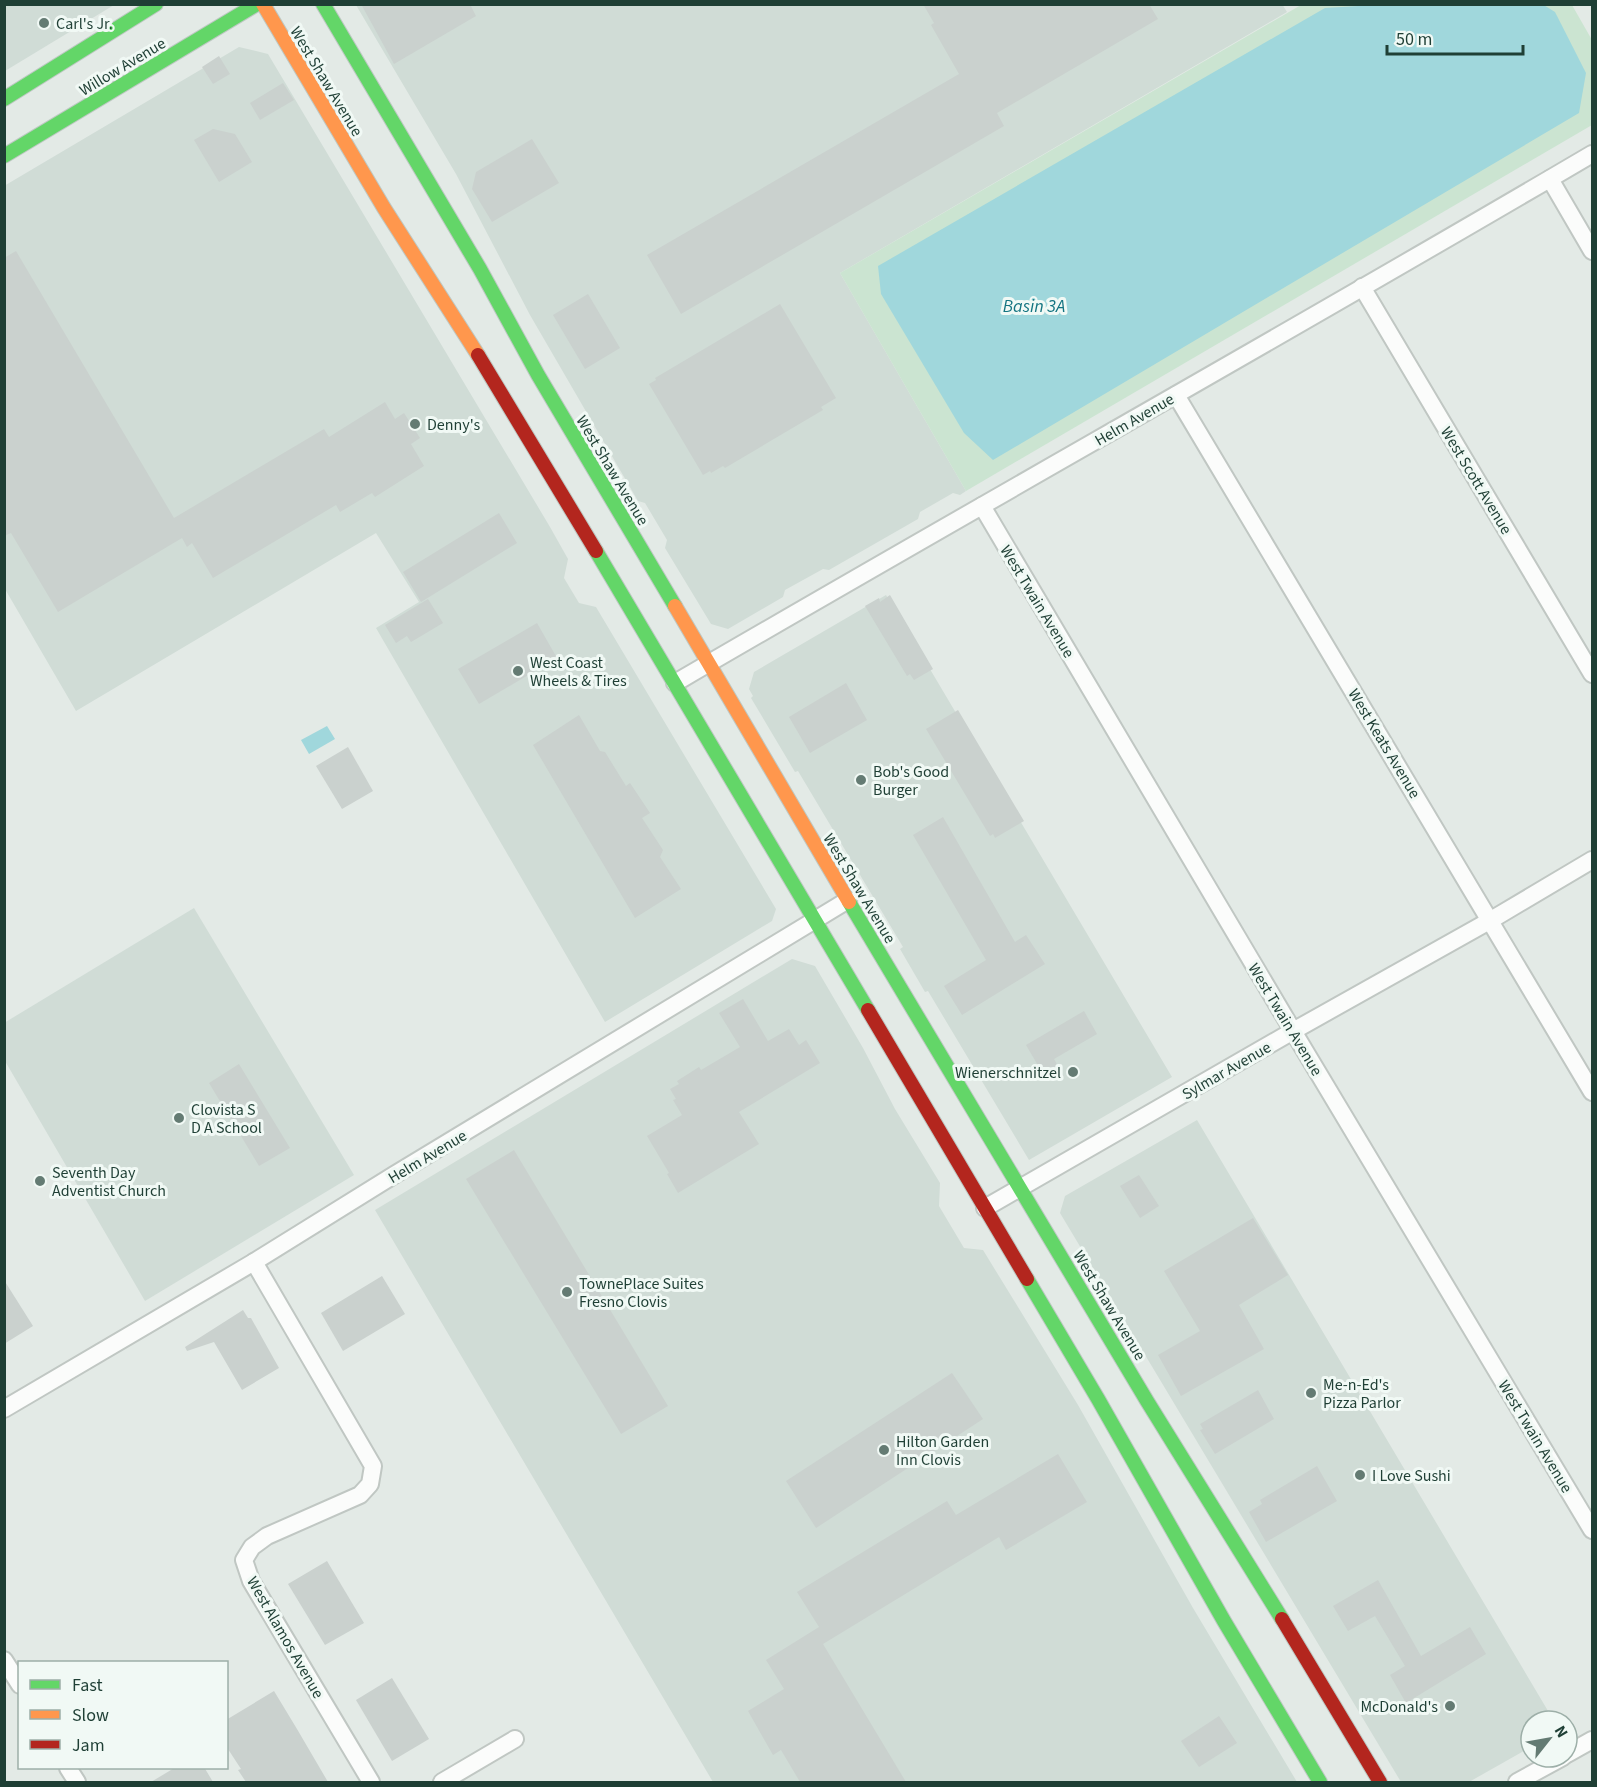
<svg xmlns="http://www.w3.org/2000/svg" width="1597" height="1787" font-family="'Source Sans 3',sans-serif">
	<style>
		.built { fill: #d0dcd6 }
		.green { fill: #cbe4d1 }
		.water { fill: #a0d7dc }
		.building { fill: #cad1ce }
		.lines { fill: none; stroke-linecap: round; stroke-linejoin: round }
		.street-casing { stroke: #c0c7c3; stroke-width: 20 }
		.fast-casing { stroke: #bec8c3; stroke-width: 16 }
		.slow-casing { stroke: #bec8c3; stroke-width: 16 }
		.jam-casing { stroke: #bec8c3; stroke-width: 16 }
		.street { stroke: #fbfcfb; stroke-width: 16 }
		.fast { stroke: #63d668; stroke-width: 14 }
		.slow { stroke: #ff974d; stroke-width: 14 }
		.jam { stroke: #b3261e; stroke-width: 14 }
		.poi-dot { fill: #647b73; stroke: #f1f9f5; stroke-width: 2 }
		.labels { text-anchor: middle; stroke-width: 6; stroke-linejoin: round; paint-order: stroke }
		.poi-label { font-size: 16px; fill: #1f3f35; stroke: #f1f9f5; text-anchor: start }
		.street-label { font-size: 16px; fill: #1f3f35; stroke: #f1f9f5 }
		.water-label { font-size: 18px; font-style: italic; fill: #137481; stroke: #f1f9f5 }
	</style>
	<rect width="100%" height="100%" fill="#e3eae6"/>
	<g class="built">
		<path d="M5,4h109v1l-109,66z"/>
		<path d="M1282,4l5,8 -447,261 126,218 -6,4 -7,-2 -33,19 -2,7 -89,51 -6,-1 -38,21 -2,7 -55,32 -17,-5 -46,-76 2,-8 -22,-37 -7,-2 -108,-186 -74,-141 -100,-169z"/>
		<path d="M239,47l29,7 282,473 18,32 -4,19 15,25 17,4 180,302 -4,12 -167,101 -229,-394 43,-26 -43,-69 -300,178 -71,-122 -1,-403z"/>
		<path d="M886,595l286,482 -143,83 -101,-169 -3,1 -25,-43 3,-2 -105,-176 -3,1 -44,-74 2,-2 -4,-7 5,-17z"/>
		<path d="M194,908l160,267 -209,126 -140,-240 -1,-38z"/>
		<path d="M792,959l23,7 48,82 32,61 45,74 -1,23 25,42 19,2 95,155 115,203 104,174h-584l-338,-572z"/>
		<path d="M1197,1120l357,601h-23v26l-62,35h-68l-341,-569 5,-17z"/>
	</g>
	<path class="green" d="M1301,5h271l20,35v85l-626,366 -126,-218z"/>
	<g class="water">
		<path d="M1375,5l167,-1 13,8 31,61 -7,40 -586,347 -29,-27 -83,-139 -3,-28 447,-258z"/>
		<path d="M327,726l8,13 -26,15 -8,-14z"/>
	</g>
	<g class="building">
		<path d="M361,4h109l6,12 -82,48z"/>
		<path d="M923,4h226l9,15 -161,94 7,13 -323,188 -34,-59 312,-181 -28,-49 3,-2z"/>
		<path d="M219,56l11,18 -17,10 -11,-17z"/>
		<path d="M283,83l11,17 -34,20 -10,-17z"/>
		<path d="M213,129l22,5 17,28 -33,20 -25,-42z"/>
		<path d="M532,139l27,44 -67,39 -20,-33 4,-17z"/>
		<path d="M16,251l158,267 150,-89 5,8 56,-35 10,17 9,-6 16,25 -9,6 13,22 -49,31 -3,-4 -32,19 -4,-7 -123,73 -21,-35 -5,4 -5,-9 -124,74 -47,-79 -7,3v-278z"/>
		<path d="M588,294l32,54 -35,21 -32,-54z"/>
		<path d="M780,304l56,94 -15,9 2,3 -98,58 -2,-2 -12,7 -1,-2 -7,4 -54,-91 7,-4 -1,-2z"/>
		<path d="M499,513l18,30 -96,59 -18,-30z"/>
		<path d="M890,595l43,74 -19,11 -4,-6 -3,2 -42,-70 14,-8 1,4z"/>
		<path d="M428,599l15,24 -32,19 -4,-6 -11,7 -11,-18z"/>
		<path d="M537,623l20,35 -78,46 -21,-35z"/>
		<path d="M846,683l21,37 -57,33 -21,-36z"/>
		<path d="M958,710l66,111 -29,17 -2,-4 -3,2 -64,-107z"/>
		<path d="M579,715l21,36 5,1 21,34 4,-3 20,30 -8,5 21,32 -3,7 21,32 -46,29 -102,-173z"/>
		<path d="M348,747l25,44 -31,18 -26,-43z"/>
		<path d="M943,817l72,125 11,-7 19,29 -83,51 -18,-29 42,-26 -73,-125z"/>
		<path d="M743,999l25,42 21,-12 10,16 7,-5 14,23 -81,49 20,32 -81,49 -11,-19 2,-1 -22,-37 35,-21 -9,-15 3,-1 -6,-10 9,-5 -2,-3 22,-14 2,3 39,-23 -21,-34z"/>
		<path d="M1084,1011l13,23 -43,25 4,7 -15,8 -17,-29z"/>
		<path d="M239,1064l51,84 -31,18 -50,-83z"/>
		<path d="M514,1150l154,256 -47,28 -155,-255z"/>
		<path d="M1139,1175l20,31 -19,12 -20,-32z"/>
		<path d="M1253,1218l35,57 -49,30 25,44 -83,47 -23,-41 42,-24 -36,-60z"/>
		<path d="M382,1276l23,38 -62,37 -22,-38z"/>
		<path d="M4,1280l29,46 -29,18z"/>
		<path d="M243,1310l5,8h3l28,50 -37,22 -28,-48 -27,9 -2,-4z"/>
		<path d="M952,1373l31,46 -167,109 -30,-47z"/>
		<path d="M1258,1390l16,29 -59,35 -15,-24 3,-1 -3,-5z"/>
		<path d="M1058,1454l29,48 -81,48 -7,-13 -176,107 83,138h-106l-19,-32 -8,5 -25,-44 36,-22 -18,-29 53,-33 -22,-35 150,-91 9,14z"/>
		<path d="M1317,1466l20,35 -71,41 -17,-30 13,-8 -2,-4z"/>
		<path d="M327,1561l37,62 -39,22 -37,-61z"/>
		<path d="M1378,1580l43,76 49,-29 16,27 -80,49 -16,-28 15,-9 -30,-50 -27,15 -15,-25z"/>
		<path d="M392,1678l37,61 -37,22 -36,-61z"/>
		<path d="M274,1691l23,38 31,53h-82l-8,-12 3,-1 -15,-23v-26z"/>
		<path d="M1219,1716l18,27 -38,24 -18,-26z"/>
		<path d="M176,1767h28l9,15h-62z"/>
	</g>
	<g class="lines">
		<defs>
			<g id="street">
				<path d="M1550,179l42,72"/>
				<path d="M1362,287l230,387"/>
				<path d="M1176,395l416,697"/>
				<path d="M982,506l311,525 299,499"/>
				<path d="M675,683c305,-178 613,-350 917,-529"/>
				<path d="M985,1208l308,-177 198,-111 101,-60"/>
				<path d="M254,1262l119,204 -3,18 -10,11 -93,41 -15,11 -8,13 7,21 120,201"/>
				<path d="M4,1409l250,-147 140,-87 454,-275"/>
				<path d="M4,1660l16,25"/>
				<path d="M1567,1754l25,-14"/>
				<path d="M68,1768l9,14"/>
				<path d="M442,1782l73,-43"/>
				<path d="M1517,1782l46,-25"/>
			</g>
			<g id="fast">
				<path d="M323,4l157,265 58,106 137,231"/>
				<path d="M4,99l152,-95"/>
				<path d="M4,156l253,-152"/>
				<path d="M596,551l272,459"/>
				<path d="M849,902l298,499 135,218"/>
				<path d="M1027,1279l71,120 126,222 96,161"/>
			</g>
			<g id="slow">
				<path d="M263,4l121,204 94,147"/>
				<path d="M675,606l174,296"/>
			</g>
			<g id="jam">
				<path d="M478,355l118,196"/>
				<path d="M868,1010l159,269"/>
				<path d="M1282,1619l98,163"/>
			</g>
		</defs>
		<use href="#street" class="street-casing"/>
		<use href="#fast" class="fast-casing"/>
		<use href="#slow" class="slow-casing"/>
		<use href="#jam" class="jam-casing"/>
		<use href="#street" class="street"/>
		<use href="#fast" class="fast"/>
		<use href="#slow" class="slow"/>
		<use href="#jam" class="jam"/>
	</g>
	<g class="poi-dot">
		<circle cx="44" cy="23" r="6"/>
		<circle cx="415" cy="424" r="6"/>
		<circle cx="518" cy="671" r="6"/>
		<circle cx="861" cy="780" r="6"/>
		<circle cx="1073" cy="1072" r="6"/>
		<circle cx="179" cy="1118" r="6"/>
		<circle cx="40" cy="1181" r="6"/>
		<circle cx="567" cy="1292" r="6"/>
		<circle cx="1311" cy="1393" r="6"/>
		<circle cx="884" cy="1450" r="6"/>
		<circle cx="1360" cy="1475" r="6"/>
		<circle cx="1450" cy="1706" r="6"/>
	</g>
	<g class="labels">
		<g class="poi-label">
			<text x="56" y="29">Carl's Jr.</text>
			<text x="427" y="430">Denny's</text>
			<text x="530" y="668">West Coast<tspan x="530" dy="18">Wheels &amp; Tires</tspan></text>
			<text x="873" y="777">Bob's Good<tspan x="873" dy="18">Burger</tspan></text>
			<text x="1061" y="1078" text-anchor="end">Wienerschnitzel</text>
			<text x="191" y="1115">Clovista S<tspan x="191" dy="18">D A School</tspan></text>
			<text x="52" y="1178">Seventh Day<tspan x="52" dy="18">Adventist Church</tspan></text>
			<text x="579" y="1289">TownePlace Suites<tspan x="579" dy="18">Fresno Clovis</tspan></text>
			<text x="1323" y="1390">Me-n-Ed's<tspan x="1323" dy="18">Pizza Parlor</tspan></text>
			<text x="896" y="1447">Hilton Garden<tspan x="896" dy="18">Inn Clovis</tspan></text>
			<text x="1372" y="1481">I Love Sushi</text>
			<text x="1438" y="1712" text-anchor="end">McDonald's</text>
		</g>
		<g class="street-label">
			<text transform="translate(122 66) rotate(-31)" y="6">Willow Avenue</text>
			<text transform="translate(327 81) rotate(59)" y="6">West Shaw Avenue</text>
			<text transform="translate(1134 419) rotate(-30)" y="6">Helm Avenue</text>
			<text transform="translate(613 470) rotate(59)" y="6">West Shaw Avenue</text>
			<text transform="translate(1477 480) rotate(59)" y="6">West Scott Avenue</text>
			<text transform="translate(1038 601) rotate(59)" y="6">West Twain Avenue</text>
			<text transform="translate(1385 743) rotate(59)" y="6">West Keats Avenue</text>
			<text transform="translate(860 888) rotate(59)" y="6">West Shaw Avenue</text>
			<text transform="translate(1286 1019) rotate(59)" y="6">West Twain Avenue</text>
			<text transform="translate(1226 1070) rotate(-30)" y="6">Sylmar Avenue</text>
			<text transform="translate(427 1156) rotate(-31)" y="6">Helm Avenue</text>
			<text transform="translate(1110 1305) rotate(59)" y="6">West Shaw Avenue</text>
			<text transform="translate(1536 1436) rotate(59)" y="6">West Twain Avenue</text>
			<text transform="translate(286 1637) rotate(60)" y="6">West Alamos Avenue</text>
		</g>
		<g class="water-label">
			<text x="1034" y="312">Basin 3A</text>
		</g>
	</g>
	<rect width="1597" height="1787" fill="none" stroke="#1f3f35" stroke-width="12"/>
	<rect x="18" y="1661" width="210" height="108" fill="#f1f9f5" stroke="#9dafa8" stroke-width="1.5"/>
	<rect x="30" y="1680" width="30" height="9" fill="#63d668" stroke="#9dafa8" stroke-width="1.5"/>
	<text x="72" y="1691" font-size="18" fill="#1f3f35">Fast</text>
	<rect x="30" y="1710" width="30" height="9" fill="#ff974d" stroke="#9dafa8" stroke-width="1.5"/>
	<text x="72" y="1721" font-size="18" fill="#1f3f35">Slow</text>
	<rect x="30" y="1740" width="30" height="9" fill="#b3261e" stroke="#9dafa8" stroke-width="1.5"/>
	<text x="72" y="1751" font-size="18" fill="#1f3f35">Jam</text>
	<g transform="translate(1549 1739) rotate(59)"><circle r="28" fill="#f1f9f5" stroke="#9dafa8" stroke-width="1.5"/>
	<path d="M0-4.5L10 22L0 15L-10 22Z" fill="#647b73"/>
	<text y="-9" font-size="16" font-weight="bold" text-anchor="middle" fill="#1f3f35">N</text>
	</g>
	<path d="M1387 45v9h136v-9" fill="none" stroke="#1f3f35" stroke-width="3"/>
	<text x="1396" y="45" font-size="18" fill="#1f3f35" stroke="#f1f9f5" stroke-width="4.5" paint-order="stroke">50 m</text>
</svg>
